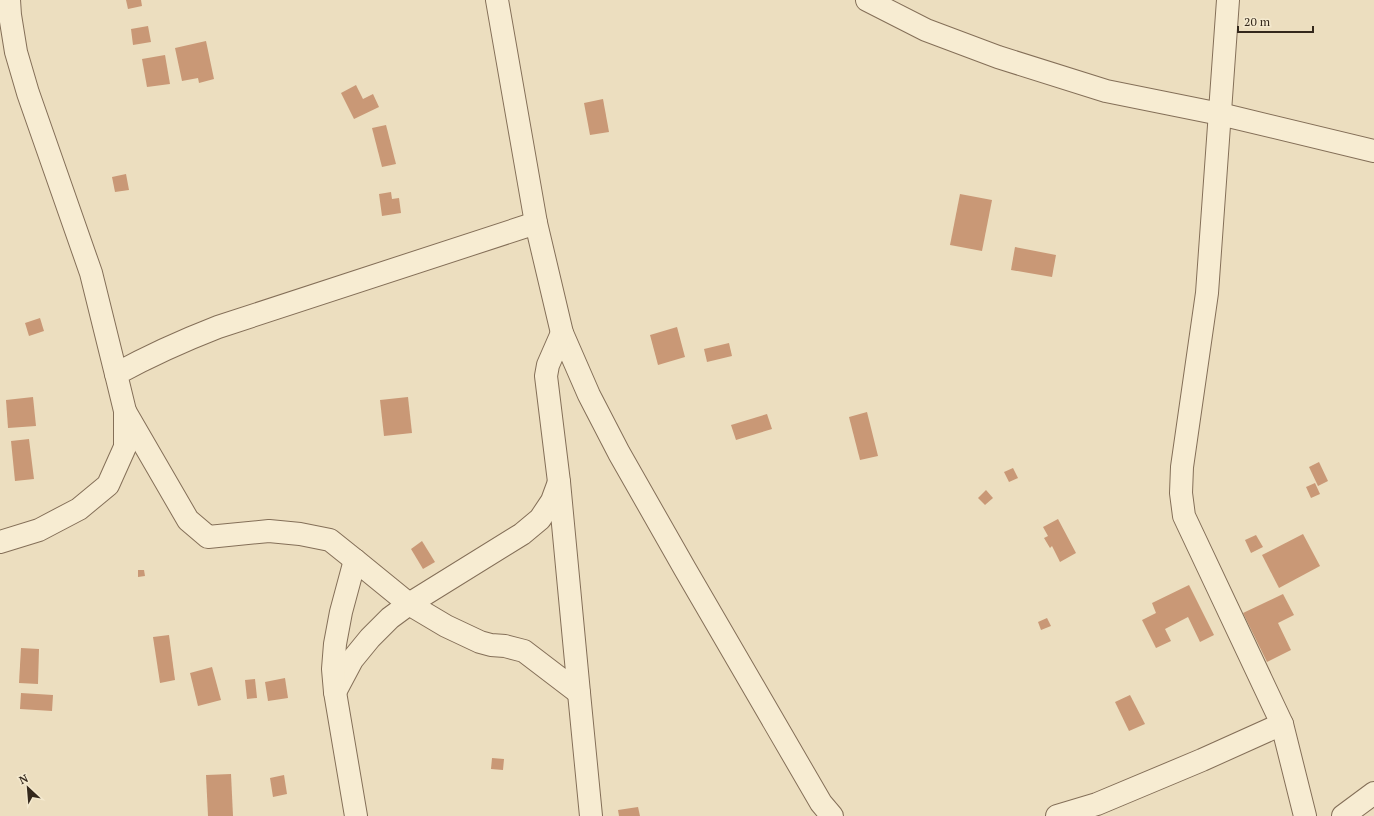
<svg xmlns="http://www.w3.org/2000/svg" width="1374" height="816" font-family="'PT Serif',serif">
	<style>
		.building { fill: #c99876 }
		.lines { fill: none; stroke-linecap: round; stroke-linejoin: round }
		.minor-casing { stroke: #846f58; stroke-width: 24 }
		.minor { stroke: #f7ecd2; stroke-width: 22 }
	</style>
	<rect width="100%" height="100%" fill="#ecdebf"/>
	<g class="building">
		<path d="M126,0h15l1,6 -14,3z"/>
		<path d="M148,26l3,16 -18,3 -2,-16z"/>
		<path d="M206,41l8,38 -15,4 -1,-5 -16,3 -7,-33z"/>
		<path d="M165,55l5,29 -23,3 -5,-28z"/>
		<path d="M356,85l7,14 10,-5 6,13 -25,12 -13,-26z"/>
		<path d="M603,99l6,33 -19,3 -6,-32z"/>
		<path d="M386,125l10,39 -14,3 -10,-39z"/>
		<path d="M126,174l3,16 -14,2 -3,-15z"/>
		<path d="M391,192l1,7 7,-1 2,15 -19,3 -3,-22z"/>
		<path d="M960,194l32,6 -10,51 -32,-6z"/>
		<path d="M1015,247l41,8 -4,22 -41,-7z"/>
		<path d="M40,318l4,13 -15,5 -4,-13z"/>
		<path d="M677,327l8,30 -27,8 -8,-30z"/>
		<path d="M729,343l3,13 -25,6 -3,-13z"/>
		<path d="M33,397l3,29 -28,2 -2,-28z"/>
		<path d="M408,397l4,36 -28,3 -4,-36z"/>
		<path d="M867,412l11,44 -18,4 -11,-43z"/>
		<path d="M767,414l5,15 -36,11 -5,-15z"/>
		<path d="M29,439l5,40 -19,2 -4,-40z"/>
		<path d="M1319,462l9,19 -10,5 -9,-19z"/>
		<path d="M1013,468l5,10 -9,4 -5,-10z"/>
		<path d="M1315,483l5,11 -9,4 -5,-11z"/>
		<path d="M986,490l7,8 -8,7 -7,-7z"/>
		<path d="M1058,519l18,34 -16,9 -8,-16 -2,2 -6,-10 4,-2 -5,-9z"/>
		<path d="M1303,534l17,32 -41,22 -17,-33z"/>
		<path d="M1256,535l7,12 -12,6 -6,-13z"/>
		<path d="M422,541l13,21 -12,7 -12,-20z"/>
		<path d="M138,570h6l1,6 -7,1z"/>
		<path d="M1189,585l25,50 -14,7 -12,-25 -23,12 6,12 -15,7 -14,-28 14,-7 -4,-10z"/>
		<path d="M1283,594l11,21 -16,8 13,27 -24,12 -24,-49z"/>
		<path d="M1047,618l4,8 -10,4 -3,-8z"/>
		<path d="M169,635l6,45 -15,3 -7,-46z"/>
		<path d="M21,648l18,1 -1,35 -19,-1z"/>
		<path d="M212,667l9,33 -23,6 -8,-33z"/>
		<path d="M285,678l3,20 -20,3 -3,-19z"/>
		<path d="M255,679l2,19 -10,1 -2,-19z"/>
		<path d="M21,693l32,2 -1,16 -32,-2z"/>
		<path d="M1130,695l15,29 -16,7 -14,-29z"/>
		<path d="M492,758l12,1 -1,11 -12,-1z"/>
		<path d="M231,774l2,42h-25l-2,-41z"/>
		<path d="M284,775l3,19 -14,3 -3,-19z"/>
		<path d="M638,807l2,9h-21l-1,-6z"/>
	</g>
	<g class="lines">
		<defs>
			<g id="minor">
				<path d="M9,0l1,15 6,37 12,41 63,180 25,101"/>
				<path d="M497,0l39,223 26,110 27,62 30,58 66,116 136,234 11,13"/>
				<path d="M867,0l59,30 72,27 108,34 114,23 154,37"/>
				<path d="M1228,0l-21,293 -25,174 -1,26 3,23 98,208 23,92"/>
				<path d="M126,413l62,107 20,17 61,-6 31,3 30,6 25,20"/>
				<path d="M0,542l39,-12 40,-21 29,-24 17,-38v-36l-9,-37c33,-18 66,-33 102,-47l318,-104"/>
				<path d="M335,692l17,-32 18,-22 20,-20 19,-14 113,-70 18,-15 12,-18 7,-19"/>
				<path d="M579,693l12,123"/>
				<path d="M356,816l-21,-124 -2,-23 2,-25 6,-32 14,-52 54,44 37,22 34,16 11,3 14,1 19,5 55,42 -20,-211 -13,-106 2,-11 14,-32"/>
				<path d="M1057,816l40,-12 105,-44 80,-36"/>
				<path d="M1343,816l31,-23"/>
			</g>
		</defs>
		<use href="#minor" class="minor-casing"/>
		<use href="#minor" class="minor"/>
	</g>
	<g transform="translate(28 788) rotate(334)" stroke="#f4e9ce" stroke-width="3" paint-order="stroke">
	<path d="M0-3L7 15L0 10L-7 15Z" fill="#34281c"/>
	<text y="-6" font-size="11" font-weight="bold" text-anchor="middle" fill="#34281c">N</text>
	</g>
	<path d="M1238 26v6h75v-6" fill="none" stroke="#34281c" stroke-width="2"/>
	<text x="1244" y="26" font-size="12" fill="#34281c" stroke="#f4e9ce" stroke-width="3" paint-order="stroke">20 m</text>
</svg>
